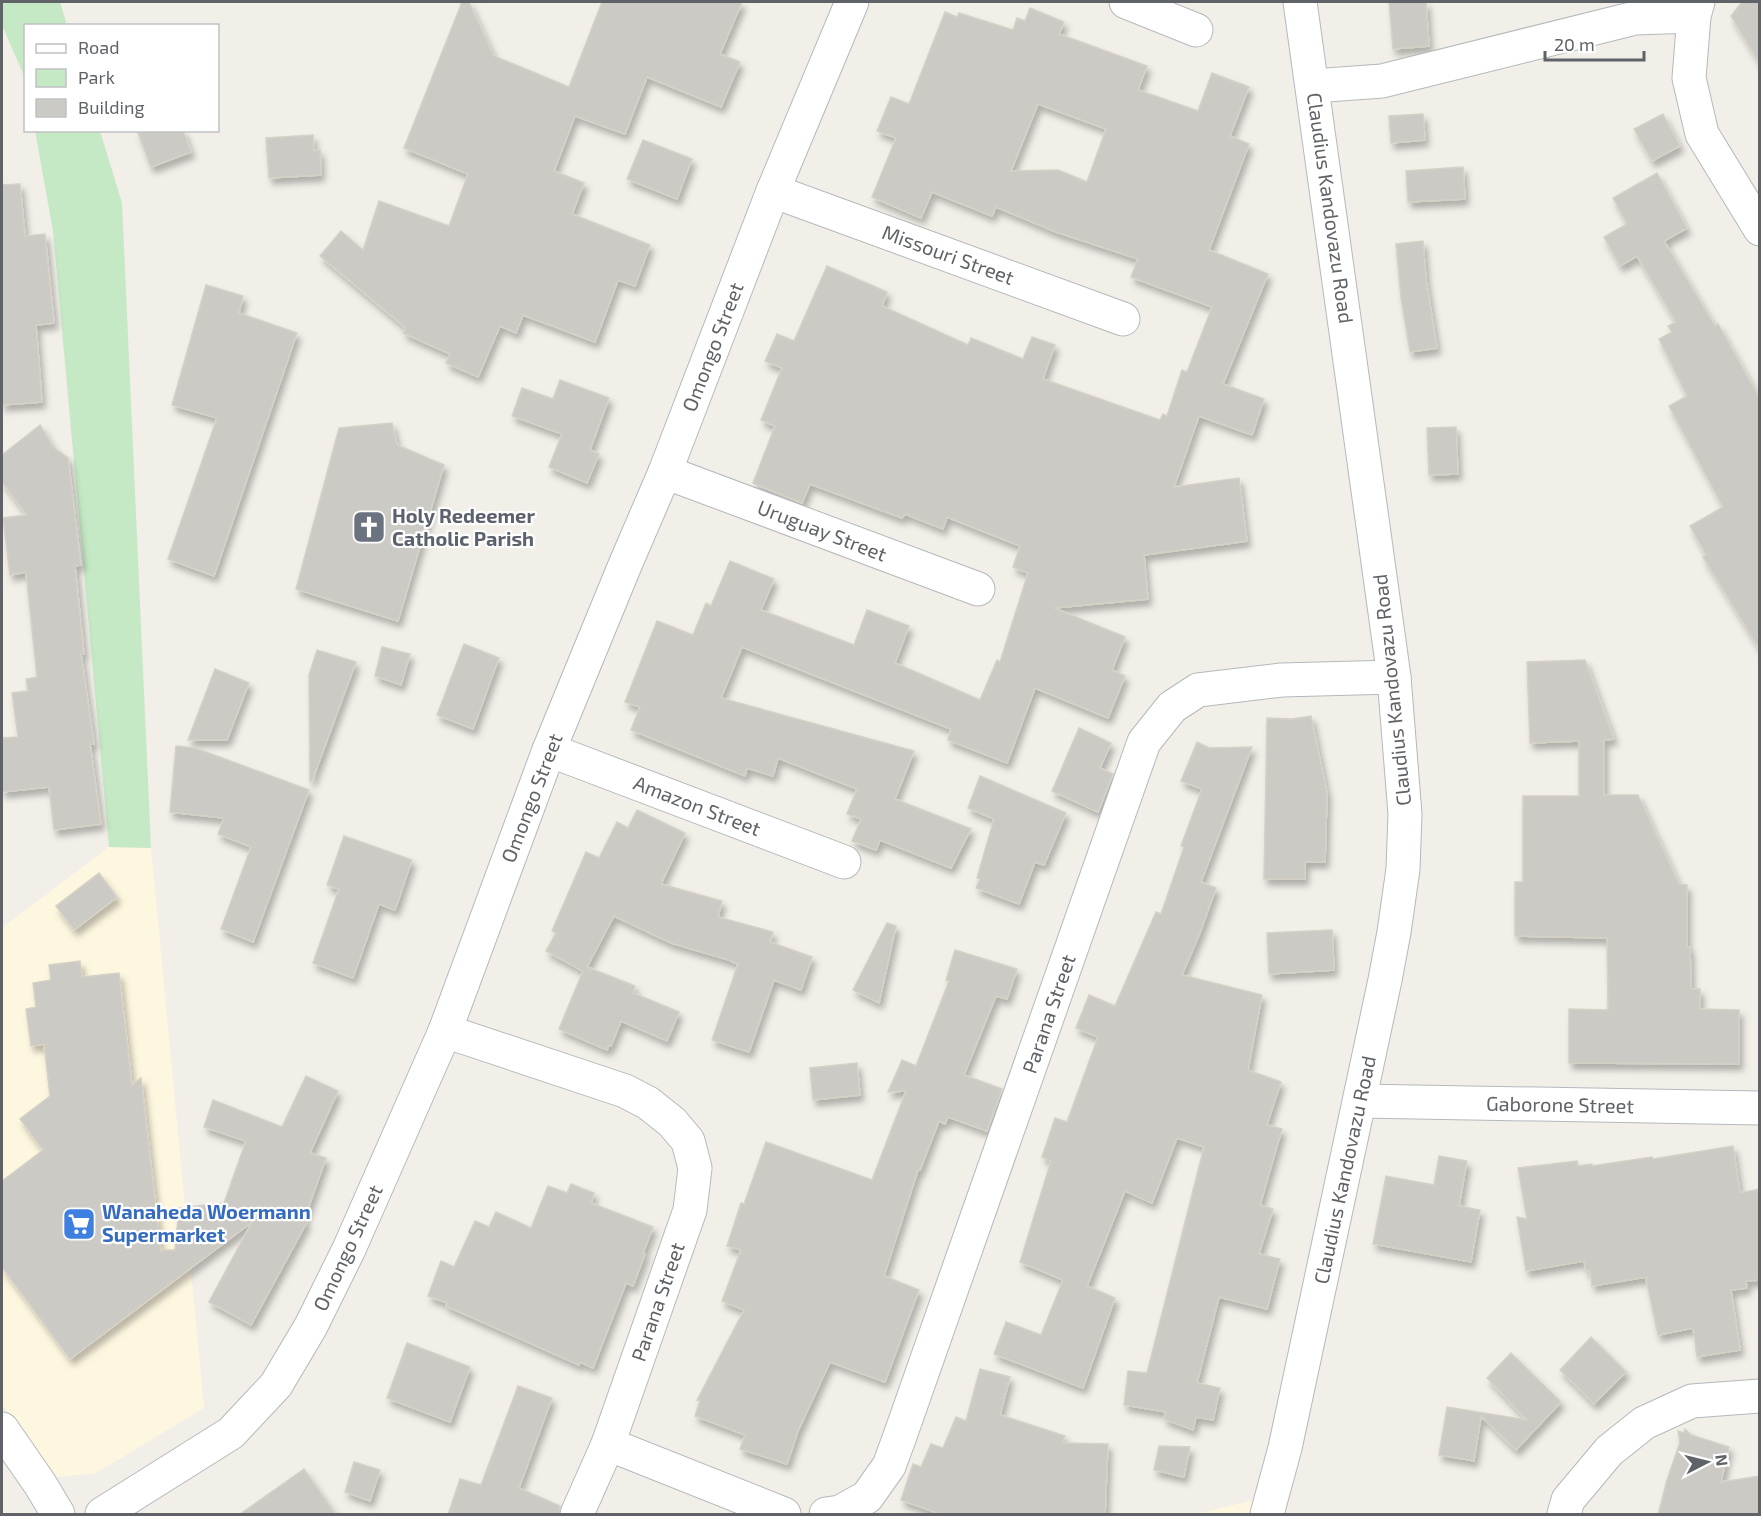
<svg xmlns="http://www.w3.org/2000/svg" width="1761" height="1516" font-family="'Exo 2',sans-serif">
	<style>
		.commercial { fill: #fef7e0 }
		.green { fill: #c5e8c5 }
		.building { fill: #cccac5; stroke: #d6d1c6; stroke-width: 1.5; fill-rule: evenodd; filter: url(#shadow) }
		.lines { fill: none; stroke-linecap: round; stroke-linejoin: round }
		.minor-casing { stroke: #b5b8bc; stroke-width: 35 }
		.minor { stroke: #fff; stroke-width: 33 }
		.labels { text-anchor: middle; stroke-width: 4.5; stroke-linejoin: round; paint-order: stroke }
		.street-label { font-size: 20px; fill: #5f6368; stroke: #fff }
		.worship-label { font-size: 20px; font-weight: bold; fill: #5b616d; stroke: #fff; text-anchor: start }
		.shop-label { font-size: 20px; font-weight: bold; fill: #366cbe; stroke: #fff; text-anchor: start }
	</style>
	<defs>
		<filter id="shadow"><feDropShadow dx="3.5" dy="6" stdDeviation="3" flood-color="#0004"/></filter>
	</defs>
	<rect width="100%" height="100%" fill="#f1efe8"/>
	<g class="commercial">
		<path d="M109,847l42,1 53,560 -108,65 -39,4 -55,-73v-476z"/>
		<path d="M1272,1496l-3,18h-74z"/>
	</g>
	<g class="green">
		<path d="M2,2h58l7,23 -41,1 -1,52 -23,-53z"/>
		<path d="M35,131h65l22,72 29,645 -42,-1 -56,-616z"/>
	</g>
	<g class="building">
		<path d="M462,2h7l25,54 75,31 33,-85h140l-22,52 20,8 -19,45 -74,-30 -22,57 -50,-18 -21,55 30,12 -12,31 78,31 -15,41 -17,-6 -23,62 -72,-27 -7,18 -16,-7 -22,51 -32,-14 4,-9 -47,-21 3,-5 -86,-72 21,-25 22,19 16,-49 70,25 19,-52 -64,-26z"/>
		<path d="M1389,2h37l3,44 -36,3z"/>
		<path d="M1742,2h18v62l-29,-48z"/>
		<path d="M1030,8l34,14 -5,12 88,32 -9,24 60,21 14,-38 37,14 -19,49 19,8 -40,106 59,24 -45,110 41,15 -12,36 -53,-19 -25,71 65,-9 8,63 -103,14 4,44 -94,9 71,29 -13,33 13,6 -17,42 -73,-30 -28,75 -59,-23 3,-11 -209,-82 -21,51 193,53 -19,48 76,30 -20,39 -71,-28 -4,10 -24,-9 9,-22 -14,-5 10,-25 -79,-31 -5,18 -26,-8 -2,8 -114,-46 9,-23 -15,-5 32,-81 36,14 13,-32 5,3 19,-45 44,18 -13,31 93,35 13,-35 42,16 -14,37 85,37 17,-40 3,2 28,-89 -15,-6 7,-21 -73,-29 -4,12 -38,-15 -3,4 -92,-34 -8,19 -49,-20 22,-57 -14,-6 21,-52 -17,-7 12,-27 17,7 33,-75 60,26 -5,14 86,39 3,-7 52,21 9,-22 23,8 -12,34 117,41 3,-6 4,2 15,-46 5,2 25,-65 -81,-30 7,-18 -82,-27 -60,-25 -4,9 -60,-24 -11,26 -49,-21 24,-59 -19,-7 14,-34 18,7 36,-92 12,5 2,-4 54,17 4,-12 8,3zM1038,104l68,25 -19,53 -29,-12 -47,1z"/>
		<path d="M1423,114l2,26 -34,3 -2,-27z"/>
		<path d="M1663,114l17,32 -28,15 -18,-32z"/>
		<path d="M137,130h46l8,22 -40,15z"/>
		<path d="M313,135l1,16 6,-1 1,25 -52,3 -3,-40z"/>
		<path d="M643,140l49,19 -15,40 -50,-20z"/>
		<path d="M1463,167l2,32 -57,3 -2,-31z"/>
		<path d="M1657,173l30,55 -23,13 51,85 3,-2 42,75v251l-57,-93 3,-2 -16,-29 33,-19 -54,-101 18,-10 -28,-57 13,-7 -4,-6 8,-4 -39,-66 -17,10 -16,-29 23,-13 -14,-26z"/>
		<path d="M20,184l5,52 20,-2 9,89 -18,2 6,77 -40,3v-220z"/>
		<path d="M1423,241l3,39 11,68 -27,4 -9,-54 -5,-54z"/>
		<path d="M206,285l37,11 -4,17 58,20 -83,243 -46,-17 49,-141 -45,-13z"/>
		<path d="M560,380l49,18 -19,52 9,4 -12,29 -38,-16 13,-33 -50,-18 10,-28 31,11z"/>
		<path d="M392,423l5,22 47,20 -46,156 -102,-32 43,-161z"/>
		<path d="M40,425l13,22 15,11 13,107 -6,1 9,88h-3l13,90h-4l11,80 -47,6 -5,-43 -47,5v-54l16,-1 -6,-44 16,-2 -2,-12 11,-2 -11,-105 -16,3 -7,-57 24,-3 -25,-33v-27z"/>
		<path d="M1456,427l2,47 -29,1 -2,-47z"/>
		<path d="M464,644l35,14 -26,71 -36,-14z"/>
		<path d="M382,647l28,7 -9,31 -26,-9z"/>
		<path d="M317,650l39,12 -44,119h-2l-1,-106z"/>
		<path d="M1585,660l29,79 -10,1v55h34l41,89 8,1v62h3l1,42h9v20l39,1v54l-170,-1v-54l39,1 -1,-72 -92,-2v-54h8v-86h56v-55l-49,2 -3,-81z"/>
		<path d="M215,669l34,14 -22,57h-39z"/>
		<path d="M1311,716l16,78 -2,68h-20v17h-41l3,-161 25,1z"/>
		<path d="M1079,728l32,15 -11,25 13,6 -15,38 -46,-21z"/>
		<path d="M1197,742l12,6 43,-1 -51,135 15,6 -16,45 -18,42 80,20 -14,75 33,12 -14,43 15,4 -22,76 13,4 -14,45 21,5 -13,50 -48,-12 -22,86 23,5 -7,32 -17,-3 -3,13 -29,-11 2,-7 -42,-7 4,-34 19,2 57,-226 -27,-9 -25,65 -27,-12 -38,95 28,12 -32,90 -89,-34 12,-32 35,13 22,-55 -43,-18 31,-101 -9,-4 13,-39 12,4 31,-85 -22,-9 13,-33 26,11 41,-94 5,2 23,-67 -3,-1 21,-57 -21,-8z"/>
		<path d="M176,746l19,2 114,42 -56,152 -32,-13 30,-82 -33,-13 6,-16 -54,-6z"/>
		<path d="M980,776l86,37 -22,52 -9,-3 -16,42 -43,-16 4,-9 -3,-1 17,-59 -26,-11z"/>
		<path d="M637,810l48,23 -24,51 61,17 -4,16 55,15 -3,10 42,15 -11,33 -27,-10 -25,72 -37,-12 26,-76 -6,-2v-1l-61,-18 -57,-27 -27,51 48,19 -2,7 46,19 -12,29 -46,-20 -10,25 -2,-1 -2,5 -48,-21 24,-58 -37,-20 10,-18 -4,-2 34,-79 13,6 18,-36 11,6z"/>
		<path d="M344,836l68,24 -17,50 -16,-6 -26,74 -40,-15 26,-74 -12,-4z"/>
		<path d="M99,873l18,24 -43,33 -18,-24z"/>
		<path d="M887,923l9,3 -17,77 -26,-13z"/>
		<path d="M1332,930l2,40 -65,4 -2,-41z"/>
		<path d="M955,950l62,19 -10,30 -11,-3 -32,79 38,14 -15,42 -39,-14 -3,7 -6,-3 -19,49h-2l-34,106 35,14 -34,92 -55,-20 -32,69 -11,33 -47,-15 5,-14 -50,-19 5,-15 -3,-1 47,-90 -22,-9 19,-51 -14,-4 14,-43 3,1 22,-62 106,38 34,-89 -18,1 14,-32 14,6 33,-85 -3,-1z"/>
		<path d="M80,961l2,16 37,-4 13,112 9,-7 20,175 1,-3h13l4,-42 45,-5 22,-62 -42,-14 9,-27 69,27 24,-51 32,15 -28,62 16,5 -22,62 3,2 -56,103 -42,-23 43,-80 -182,137 -68,-92v-86l41,-31 -23,-31 30,-23 -6,-52 -13,2 -5,-37 10,-2 -3,-24 18,-3 -2,-15z"/>
		<path d="M857,1063l3,32 -47,5 -3,-32z"/>
		<path d="M1733,1146l7,47 20,-4v91l-14,1 1,7 -16,2 9,60 -43,7 -4,-29 -35,7 -12,-56 1,-2 -55,9 -2,-16 -4,1 -2,-10 -58,10 -9,-54 10,2 -9,-51 59,-7 1,5 14,-2v2l60,-9 1,2z"/>
		<path d="M1439,1156l28,5 -8,45 21,4 -9,52 -98,-18 13,-68 48,9z"/>
		<path d="M571,1184l23,9 -3,10 62,24 -10,26 2,1 -12,32 -7,-3 -33,85 -13,-6 -1,3 -133,-59 1,-3 -19,-7 13,-35 13,6 21,-46 14,6 7,-15 35,16 17,-42 19,7z"/>
		<path d="M1591,1337l35,35 -32,32 -34,-34z"/>
		<path d="M407,1343l63,24 -20,55 -63,-24z"/>
		<path d="M1511,1353l50,49 -45,48 -35,-34 -7,45 -35,-6 8,-48 80,13 -40,-42z"/>
		<path d="M980,1369l30,8 -10,38 65,21 -3,7 46,1 -3,71h-162l-42,-15 12,-36 8,3 10,-23 12,4 13,-31 10,4z"/>
		<path d="M518,1386l34,12 -33,90 41,18 -1,9h-111l12,-36 21,6z"/>
		<path d="M1685,1429l6,6 38,12 -8,35 39,-6v39h-102l9,-35 13,-38 -2,-11 6,2z"/>
		<path d="M1159,1446l31,1 -6,30 -30,-7z"/>
		<path d="M354,1462l26,8 -10,31 -25,-9z"/>
		<path d="M304,1469l32,46h-97z"/>
	</g>
	<g class="lines">
		<defs>
			<g id="minor">
				<path d="M1126,2l70,28"/>
				<path d="M1698,2l-4,14 -5,62 13,56 58,95"/>
				<path d="M1313,86l69,-5 253,-63 59,-2"/>
				<path d="M773,191l350,128"/>
				<path d="M665,472l313,117"/>
				<path d="M549,750l295,112"/>
				<path d="M445,1031l180,60 23,12 24,19 16,19 7,27 -5,42 -82,234 -31,70"/>
				<path d="M1360,1101l400,7"/>
				<path d="M2,1429l38,55 18,30"/>
				<path d="M608,1444l176,70"/>
				<path d="M102,1514l129,-81 45,-48 35,-59 38,-77 96,-218 104,-281 76,-185 40,-93 108,-281 79,-189"/>
				<path d="M826,1514l14,-2 27,-15 22,-31 11,-30 244,-694 28,-35 26,-17 84,-10 112,-3"/>
				<path d="M1267,1514l18,-66 100,-468 9,-48 9,-63 2,-55 -11,-137 -94,-675"/>
				<path d="M1564,1514l4,-14 41,-49 35,-28 48,-22 68,-5"/>
			</g>
		</defs>
		<use href="#minor" class="minor-casing"/>
		<use href="#minor" class="minor"/>
	</g>
	<defs>
		<symbol id="church-square" viewBox="-11 -11 22 22"><rect x="-9" y="-9" width="18" height="18" rx="4" fill="#6b7280" stroke="#fff"/><path d="M-1.2-6h2.4v3.5h3.3v2.4h-3.3V6h-2.4V-.1h-3.3v-2.4h3.3Z" fill="#fff"/></symbol>
		<symbol id="supermarket-square" viewBox="-11 -11 22 22"><rect x="-9" y="-9" width="18" height="18" rx="4" fill="#3f7fe0" stroke="#fff"/><path d="M-6-5.5h2.5l.6 2H6L4.5 2H-2.5L-4.4-4H-6ZM-1.5 3.2a1.3 1.3 0 1 0 .1 0ZM3 3.2a1.3 1.3 0 1 0 .1 0Z" fill="#fff"/></symbol>
	</defs>
	<g fill-rule="evenodd">
		<use href="#church-square" x="350" y="508" width="38" height="38"/>
		<use href="#supermarket-square" x="60" y="1205" width="38" height="38"/>
	</g>
	<g class="labels">
		<g class="street-label">
			<text transform="translate(1330 208) rotate(82)" y="7">Claudius Kandovazu Road</text>
			<text transform="translate(948 255) rotate(20)" y="7">Missouri Street</text>
			<text transform="translate(713 347) rotate(-69)" y="7">Omongo Street</text>
			<text transform="translate(822 531) rotate(21)" y="7">Uruguay Street</text>
			<text transform="translate(1392 690) rotate(-96)" y="7">Claudius Kandovazu Road</text>
			<text transform="translate(532 798) rotate(-69)" y="7">Omongo Street</text>
			<text transform="translate(697 806) rotate(21)" y="7">Amazon Street</text>
			<text transform="translate(1049 1014) rotate(-71)" y="7">Parana Street</text>
			<text transform="translate(1560 1105) rotate(1)" y="7">Gaborone Street</text>
			<text transform="translate(1345 1170) rotate(-78)" y="7">Claudius Kandovazu Road</text>
			<text transform="translate(348 1248) rotate(-65)" y="7">Omongo Street</text>
			<text transform="translate(658 1302) rotate(-71)" y="7">Parana Street</text>
		</g>
		<g class="worship-label">
			<text x="392" y="523">Holy Redeemer<tspan x="392" dy="23">Catholic Parish</tspan></text>
		</g>
		<g class="shop-label">
			<text x="102" y="1219">Wanaheda Woermann<tspan x="102" dy="23">Supermarket</tspan></text>
		</g>
	</g>
	<rect width="1761" height="1516" fill="none" stroke="#5f6368" stroke-width="6"/>
	<rect x="24" y="24" width="195" height="108" fill="#ffffff" stroke="#bfc1c3" stroke-width="1.5"/>
	<rect x="36" y="44" width="30" height="9" fill="#ffffff" stroke="#bfc1c3" stroke-width="1.5"/>
	<text x="78" y="54" font-size="18" fill="#5f6368">Road</text>
	<rect x="36" y="69" width="30" height="18" fill="#c5e8c5" stroke="#bfc1c3" stroke-width="1.5"/>
	<text x="78" y="84" font-size="18" fill="#5f6368">Park</text>
	<rect x="36" y="99" width="30" height="18" fill="#cccac5" stroke="#bfc1c3" stroke-width="1.5"/>
	<text x="78" y="114" font-size="18" fill="#5f6368">Building</text>
	<g transform="translate(1707 1462) rotate(83)" stroke="#ffffff" stroke-width="4.5" paint-order="stroke">
	<path d="M0-4.5L10 22L0 15L-10 22Z" fill="#5f6368"/>
	<text y="-9" font-size="16" font-weight="bold" text-anchor="middle" fill="#5f6368">N</text>
	</g>
	<path d="M1545 51v9h99v-9" fill="none" stroke="#5f6368" stroke-width="3"/>
	<text x="1554" y="51" font-size="18" fill="#5f6368" stroke="#ffffff" stroke-width="4.5" paint-order="stroke">20 m</text>
</svg>
